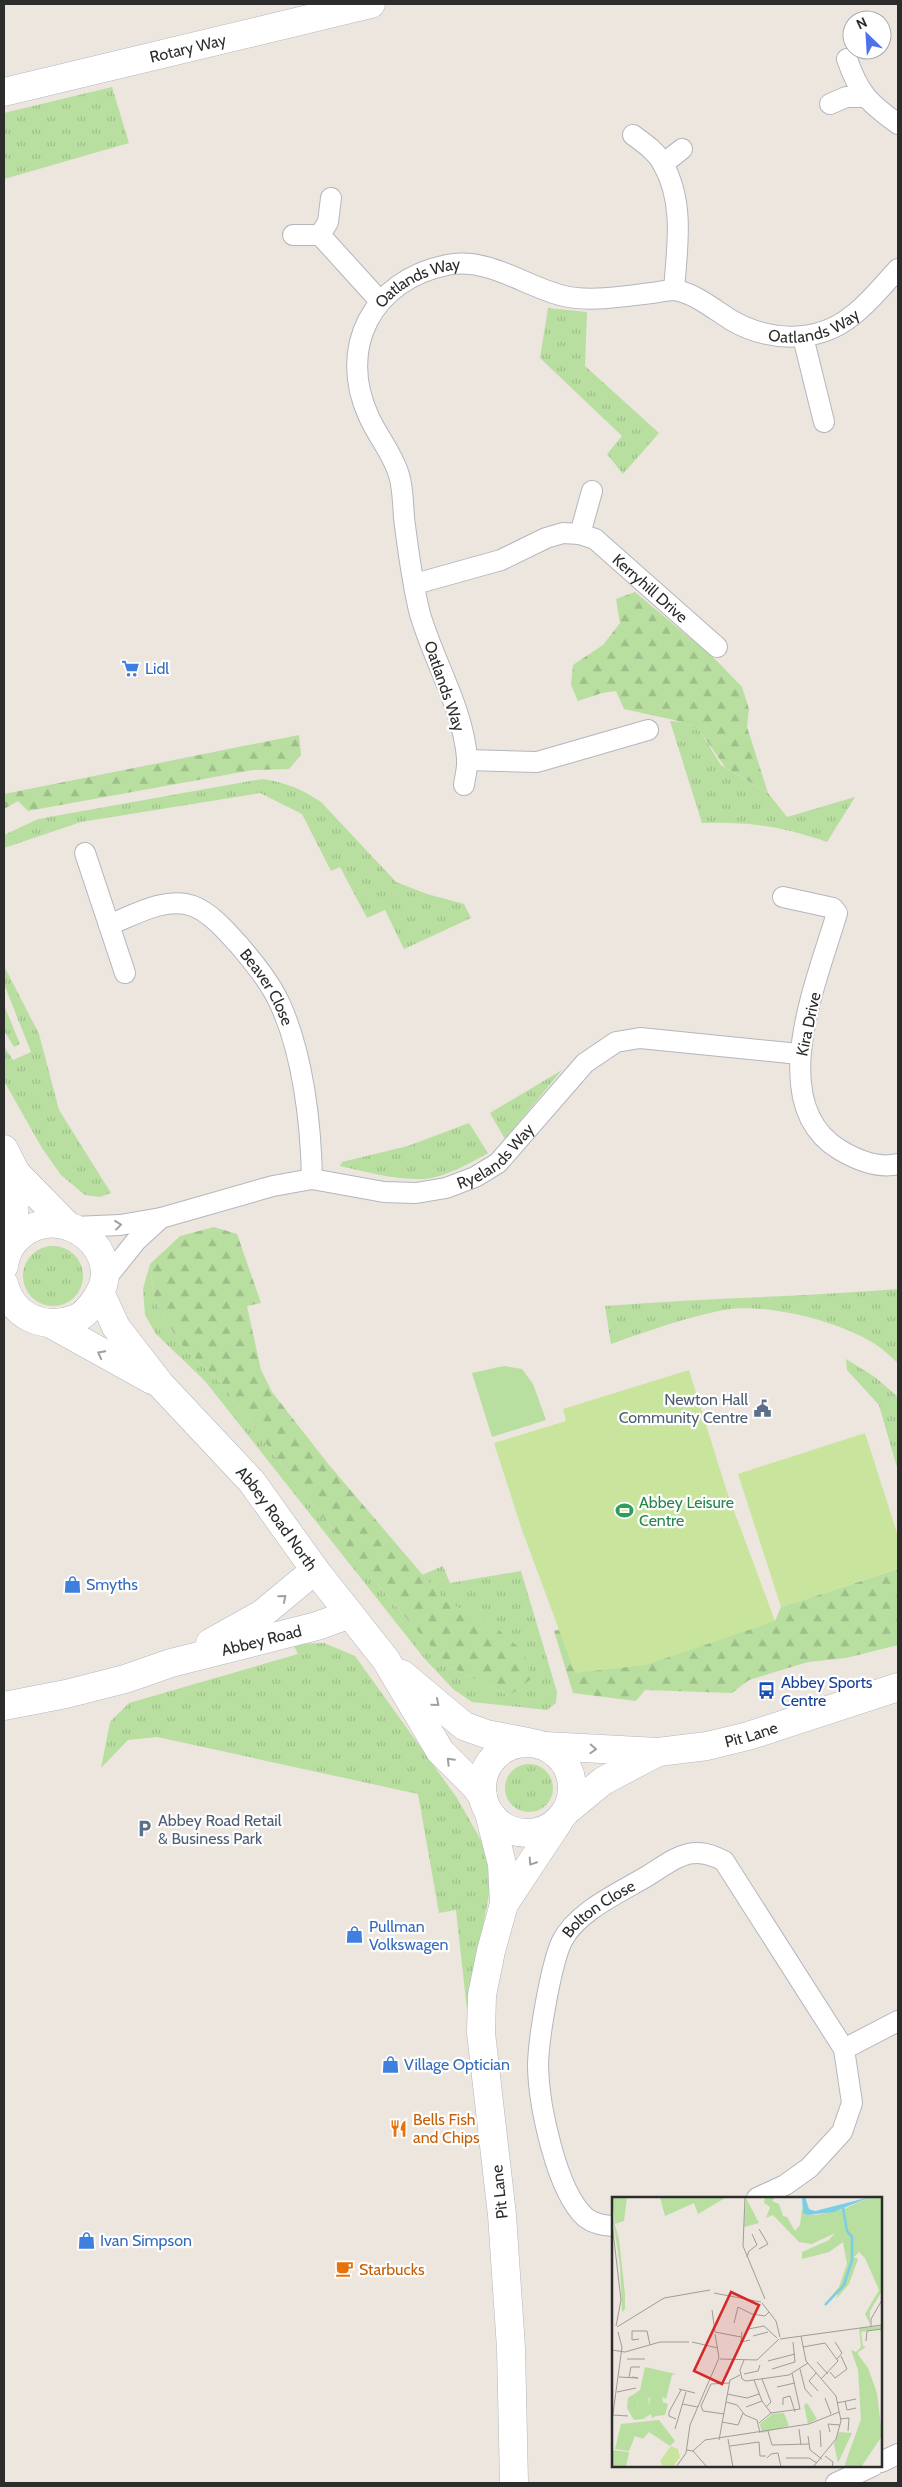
<svg xmlns="http://www.w3.org/2000/svg" width="902" height="2487" font-family="Cabin,sans-serif">
	<style>
		.grass { fill: url(#grass-tufts) }
		.forest { fill: url(#forest-firs) }
		.park { fill: #b8dea0 }
		.pitch { fill: #c9e59d }
		.lines { fill: none; stroke-linecap: round; stroke-linejoin: round }
		.street-casing { stroke: #b3b6be; stroke-width: 22 }
		.secondary-casing { stroke: #b3b6be; stroke-width: 29 }
		.street { stroke: #fff; stroke-width: 20 }
		.secondary { stroke: #fff; stroke-width: 28 }
		.oneway { stroke: #a0a0a0 }
		.labels { text-anchor: middle; stroke-width: 4.5; stroke-linejoin: round; paint-order: stroke }
		.street-label { font-size: 16px; fill: #2c2c2c; stroke: #fff }
		.shop-label { font-size: 16px; fill: #366cbe; stroke: #fff; text-anchor: start }
		.service-label { font-size: 16px; fill: #4e5e75; stroke: #fff; text-anchor: end }
		.leisure-label { font-size: 16px; fill: #27864d; stroke: #fff; text-anchor: start }
		.transit-label { font-size: 16px; fill: #164399; stroke: #fff; text-anchor: start }
		.food-label { font-size: 16px; fill: #c56008; stroke: #fff; text-anchor: start }
		.inset-river { fill: none; stroke: #7bcee6; stroke-width: 2.5 }
		.inset-road { fill: none; stroke: #9f9c97; stroke-width: 1 }
		.view { fill: #d62828; fill-opacity: 0.15; stroke: #d62828; stroke-width: 2.5 }
		.inset-edge { fill: none; stroke: #2c2c2c; stroke-width: 2.5 }
	</style>
	<defs>
		<pattern id="grass-tufts" width="24" height="20" patternUnits="userSpaceOnUse" patternTransform="scale(1.25)"><rect width="24" height="20" fill="#b8dea0"/><path d="M3 7l-1-3M5 7V3M7 7l1-3M15 17l-1-3M17 17v-4M19 17l1-3" fill="none" stroke="#9ebf8a"/></pattern>
		<pattern id="forest-firs" width="22" height="20" patternUnits="userSpaceOnUse" patternTransform="scale(1.25)"><rect width="22" height="20" fill="#b8dea0"/><path d="M5 1l3.5 6h-7zM16 11l3.5 6h-7z" fill="#9ebf8a"/></pattern>
	</defs>
	<rect width="100%" height="100%" fill="#ece6df"/>
	<g class="grass">
		<path d="M112,87l17,56 -125,36v-66z"/>
		<path d="M548,308l39,4 -2,54 74,67 -36,41 -16,-20 15,-18 -82,-78z"/>
		<path d="M670,721l13,1 17,9 21,34 47,28 19,24 68,-20 -28,45c-47,-16 -75,-20 -125,-19z"/>
		<path d="M262,779c22,3 40,10 59,23l75,80 31,12 37,10 7,14 -67,31 -19,-39 -18,8 -27,-51 -9,4 -29,-57 -42,-21 -179,29 -77,26v-13l34,-16z"/>
		<path d="M4,966l35,68 20,76 52,83 -11,4 -15,-2 -24,-20 -19,-27 -38,-67v-35l9,14 18,-8 -27,-68z"/>
		<path d="M4,1005l16,39 -6,3 -10,-16z"/>
		<path d="M562,1070l-57,69 -15,-26z"/>
		<path d="M469,1123l19,30c-20,11 -42,24 -64,26 -29,1 -57,-7 -84,-13l2,-4 66,-16z"/>
		<circle cx="53" cy="1276" r="30"/>
		<path d="M150,1264l4,35 25,43 45,45 79,106 93,113 51,59 62,31 -15,-70 -49,-25 -23,-26 21,-9 7,17 71,-12 36,121 -1,11 -9,7 -75,-8 -19,-13 -29,-31 -219,-277 -49,-47 -11,-19 -2,-26z"/>
		<path d="M898,1289v74c-6,-5 -13,-12 -20,-17 -34,-24 -113,-44 -154,-36 -38,7 -76,21 -113,34l-6,-38c98,-8 196,-9 293,-17z"/>
		<path d="M846,1359l29,18 23,20v74l-19,-66 -32,-35z"/>
		<path d="M324,1643l31,13 102,142 25,44 10,37 -25,131 -11,-100 -17,3 -21,-119 -261,-57 -29,3 -27,28 9,-46 19,-19 169,-49 -5,-10z"/>
		<circle cx="529" cy="1788" r="24"/>
	</g>
	<g class="forest">
		<path d="M635,592l80,67 27,28 7,22 -2,18 21,66 -43,-26 -25,-36 -17,-9 -59,-13 -8,-18 -14,2 -24,8 -7,-16 2,-20 30,-20 17,-22 -4,-24z"/>
		<path d="M299,735l2,20 -12,14 -36,1 -225,41 -10,-10 -14,8v-15z"/>
		<path d="M214,1227l23,7 24,69 -14,3 14,64 11,22 57,73 116,136 49,25 30,26 7,27 -22,17 -62,-31 -51,-59 -93,-113 -79,-106 -45,-45 -25,-43 -4,-35 30,-28z"/>
		<path d="M898,1569v76l-52,13 -38,4 -59,18 -17,13 -87,-3 -9,11 -63,-8 -19,-62 57,-17 164,7 6,-14z"/>
	</g>
	<path class="park" d="M504,1366l18,3 11,15 13,36 -54,17 -20,-64z"/>
	<g class="pitch">
		<path d="M689,1370l38,122 48,129 -129,44 -71,8 -53,-143 -28,-87 72,-22 -3,-12z"/>
		<path d="M865,1433l33,103v33l-117,38 -43,-133z"/>
	</g>
	<g class="lines">
		<defs>
			<g id="street">
				<path d="M847,59c12,35 22,44 51,65"/>
				<path d="M830,104l16,-7h20"/>
				<path d="M633,135c11,8 24,17 30,29 22,39 14,84 11,126"/>
				<path d="M663,164l19,-15"/>
				<path d="M331,198l-3,24 -8,13 59,65"/>
				<path d="M293,235h27"/>
				<path d="M803,337l21,85"/>
				<path d="M580,534l12,-43"/>
				<path id="s1" d="M415,584l86,-24 45,-22 17,-5 17,1 15,5 122,108"/>
				<path d="M467,760l70,2 111,-32"/>
				<path id="s2" d="M464,785c1,-8 4,-18 3,-27 -4,-50 -33,-96 -47,-144 -8,-31 -12,-65 -16,-96 -1,-14 -1,-30 -5,-43 -6,-21 -21,-38 -30,-58 -32,-69 3,-137 78,-152 41,-8 76,20 113,30 28,8 64,1 92,-2 7,-1 15,-3 22,-3 19,2 41,20 57,30 38,22 87,24 122,-5 17,-13 31,-31 45,-46"/>
				<path d="M85,853l40,120"/>
				<path d="M783,897l50,11 4,5c-19,66 -74,191 3,237 17,10 38,19 58,14"/>
				<path id="s3" d="M109,925c25,-10 57,-29 84,-19 18,7 33,25 46,39 15,18 31,37 41,59 23,50 31,120 32,175"/>
				<path id="s4" d="M74,1227l46,-2 41,-7 112,-32 39,-7 72,13 32,1 30,-5 29,-11 23,-14 87,-100 31,-21 24,-4 159,16"/>
				<path d="M103,1282l33,-41 25,-23"/>
				<path d="M844,2049l54,-28"/>
				<path id="s5" d="M613,2226c-9,0 -21,-3 -28,-9 -29,-27 -46,-112 -47,-150 0,-27 13,-103 24,-126 15,-30 59,-49 87,-66 27,-17 43,-32 75,-14l120,188 8,54 -10,29 -33,36 -24,17 -28,13"/>
				<path d="M881,2462l17,-8"/>
				<path d="M836,2483l37,-17"/>
			</g>
			<g id="secondary">
				<path id="s6" d="M4,92l367,-88"/>
				<path d="M4,1149l12,24 50,51"/>
				<path d="M13,1241l3,-68"/>
				<path d="M4,1266c2,-14 7,-23 18,-32 44,-33 103,19 76,62 -6,9 -12,19 -23,23 -32,11 -62,-2 -71,-35"/>
				<path id="s7" d="M100,1292l16,35 44,57 92,98 63,88 71,90 54,91 35,35 8,11"/>
				<path d="M51,1324l101,56"/>
				<path d="M210,1643l52,-29 53,-44"/>
				<path d="M402,1674l62,52 22,8 42,8"/>
				<path id="s8" d="M4,1706l62,-12 59,-15 46,-16 146,-37 33,-12"/>
				<circle cx="527" cy="1788" r="45"/>
				<path id="s9" d="M545,1746l113,6 49,-6 41,-10 150,-49"/>
				<path d="M569,1809l34,-28 55,-29"/>
				<path d="M489,1813l13,51 2,40"/>
				<path d="M514,2483l-3,-135 -9,-133 -21,-182 1,-38 9,-44 13,-47 55,-83"/>
			</g>
		</defs>
		<use href="#street" class="street-casing"/>
		<use href="#secondary" class="secondary-casing"/>
		<use href="#street" class="street"/>
		<use href="#secondary" class="secondary"/>
	</g>
	<defs><path id="oneway-chevron" d="M-2-3.5L2.5 0L-2 3.5" fill="none" stroke-width="1.6" stroke-linecap="round" stroke-linejoin="round" transform="scale(1.25)"/></defs>
	<g class="oneway">
		<use href="#oneway-chevron" transform="translate(118 1225) rotate(-7)"/>
		<use href="#oneway-chevron" transform="translate(101 1354) rotate(-152)"/>
		<use href="#oneway-chevron" transform="translate(283 1598) rotate(-40)"/>
		<use href="#oneway-chevron" transform="translate(436 1703) rotate(40)"/>
		<use href="#oneway-chevron" transform="translate(593 1749) rotate(3)"/>
		<use href="#oneway-chevron" transform="translate(450 1761) rotate(-135)"/>
		<use href="#oneway-chevron" transform="translate(532 1862) rotate(123)"/>
	</g>
	<defs>
		<symbol id="supermarket-bare" viewBox="-9 -9 18 18"><path d="M-6-5.5h2.5l.6 2H6L4.5 2H-2.5L-4.4-4H-6ZM-1.5 3.2a1.3 1.3 0 1 0 .1 0ZM3 3.2a1.3 1.3 0 1 0 .1 0Z" fill="#3f7fe0" stroke="#fff" stroke-width="2.5" paint-order="stroke"/></symbol>
		<symbol id="civic-bare" viewBox="-9 -9 18 18"><path d="M-.6-6.5H3V-4.5H.6V-3L4-1V1h2V6H-6V1h2V-1L-.6-3ZM-1.2 2.5V6h2.4V2.5Z" fill="#5c6f8a" stroke="#fff" stroke-width="2.5" paint-order="stroke"/></symbol>
		<symbol id="stadium-bare" viewBox="-9 -9 18 18"><path d="M0-5a6.5 5 0 1 0 0 10a6.5 5 0 1 0 0-10ZM-3.5-1.8h7v3.6h-7Z" fill="#2e9e5b" stroke="#fff" stroke-width="2.5" paint-order="stroke"/></symbol>
		<symbol id="shop-bare" viewBox="-9 -9 18 18"><path d="M-5-2.5h2.3a2.7 3.5 0 0 1 5.4 0H5L5.5 6h-11ZM-1.5-2.5h3a1.5 2.3 0 0 0-3 0Z" fill="#3f7fe0" stroke="#fff" stroke-width="2.5" paint-order="stroke"/></symbol>
		<symbol id="bus-bare" viewBox="-9 -9 18 18"><path d="M-5-6H5V4H4V6H2V4H-2V6H-4V4H-5ZM-3.5-4V0h7V-4ZM-3.5 1.2v1.5H-2V1.2ZM2 1.2v1.5H3.5V1.2Z" fill="#1a4fb4" stroke="#fff" stroke-width="2.5" paint-order="stroke"/></symbol>
		<symbol id="parking-bare" viewBox="-9 -9 18 18"><path d="M-3.5-5.5H1a3.5 3.5 0 0 1 0 7H-1V5.5H-3.5ZM-1-3.4V-.6H.8a1.4 1.4 0 0 0 0-2.8Z" fill="#5c6f8a" stroke="#fff" stroke-width="2.5" paint-order="stroke"/></symbol>
		<symbol id="restaurant-bare" viewBox="-9 -9 18 18"><path d="M-5-6h1v4h1v-4h1v4h1v-4h1v5L-1.5 .5V6h-2V.5L-5-1ZM5-6V6H3V1.5H1.5Q1.5-4 5-6Z" fill="#e8710a" stroke="#fff" stroke-width="2.5" paint-order="stroke"/></symbol>
		<symbol id="cafe-bare" viewBox="-9 -9 18 18"><path d="M-5.5-4.5H6V0H3Q3 3.5 0 3.5H-2.5Q-5.5 3.5-5.5 0ZM3-3.2v2h1.7v-2ZM-6 4.5H4V6H-6Z" fill="#e8710a" stroke="#fff" stroke-width="2.5" paint-order="stroke"/></symbol>
	</defs>
	<g fill-rule="evenodd">
		<use href="#supermarket-bare" x="118" y="656" width="25" height="25"/>
		<use href="#civic-bare" x="750" y="1396" width="25" height="25"/>
		<use href="#stadium-bare" x="612" y="1498" width="25" height="25"/>
		<use href="#shop-bare" x="60" y="1572" width="25" height="25"/>
		<use href="#bus-bare" x="754" y="1678" width="25" height="25"/>
		<use href="#parking-bare" x="132" y="1816" width="25" height="25"/>
		<use href="#shop-bare" x="342" y="1922" width="25" height="25"/>
		<use href="#shop-bare" x="378" y="2052" width="25" height="25"/>
		<use href="#restaurant-bare" x="386" y="2116" width="25" height="25"/>
		<use href="#shop-bare" x="74" y="2228" width="25" height="25"/>
		<use href="#cafe-bare" x="332" y="2256" width="25" height="25"/>
	</g>
	<g class="labels">
		<g class="street-label">
			<text dy="6" stroke="none"><textPath href="#s6" startOffset="189">Rotary Way</textPath></text>
			<text dy="6" stroke="none"><textPath href="#s2" startOffset="551">Oatlands Way</textPath></text>
			<text dy="6" stroke="none"><textPath href="#s2" startOffset="971">Oatlands Way</textPath></text>
			<text dy="6" stroke="none"><textPath href="#s1" startOffset="264">Kerryhill Drive</textPath></text>
			<text transform="translate(445 686) rotate(71)" y="6">Oatlands Way</text>
			<text dy="6" stroke="none"><textPath href="#s3" startOffset="200">Beaver Close</textPath></text>
			<text transform="translate(808 1024) rotate(-78)" y="6">Kira Drive</text>
			<text dy="6" stroke="none"><textPath href="#s4" startOffset="439">Ryelands Way</textPath></text>
			<text dy="6" stroke="none"><textPath href="#s7" startOffset="289">Abbey Road North</textPath></text>
			<text dy="6" stroke="none"><textPath href="#s8" startOffset="266">Abbey Road</textPath></text>
			<text dy="6" stroke="none"><textPath href="#s9" startOffset="208">Pit Lane</textPath></text>
			<text dy="6" stroke="none"><textPath href="#s5" startOffset="368">Bolton Close</textPath></text>
			<text transform="translate(499 2192) rotate(-96)" y="6">Pit Lane</text>
		</g>
		<g class="shop-label">
			<text x="145" y="674">Lidl</text>
			<text x="86" y="1590">Smyths</text>
			<text x="369" y="1932">Pullman<tspan x="369" dy="18">Volkswagen</tspan></text>
			<text x="404" y="2070">Village Optician</text>
			<text x="100" y="2246">Ivan Simpson</text>
		</g>
		<g class="service-label">
			<text x="748" y="1405">Newton Hall<tspan x="748" dy="18">Community Centre</tspan></text>
			<text x="158" y="1826" text-anchor="start">Abbey Road Retail<tspan x="158" dy="18">&amp; Business Park</tspan></text>
		</g>
		<g class="leisure-label">
			<text x="639" y="1508">Abbey Leisure<tspan x="639" dy="18">Centre</tspan></text>
		</g>
		<g class="transit-label">
			<text x="781" y="1688">Abbey Sports<tspan x="781" dy="18">Centre</tspan></text>
		</g>
		<g class="food-label">
			<text x="413" y="2125">Bells Fish<tspan x="413" dy="18">and Chips</tspan></text>
			<text x="359" y="2275">Starbucks</text>
		</g>
	</g>
	<g transform="translate(612 2197)">
		<rect width="270" height="270" fill="#ece6df"/>
		<path d="M0,0h15l-3,24 -9,3zM48,0h65v1l-27,16 -4,-11 -29,13zM134,1l13,25 -15,4zM33,170l31,7 -4,1 -6,24 -4,-2 1,5 5,2 -3,11 -9,1 -12,-4 -3,-7 3,-2 5,3 1,-8 -12,-1 -1,17 6,5 -9,1 -7,-12 1,-10 12,-8z" fill="#b8dea0"/>
		<path d="M153,0l10,1 -3,3 7,3 4,12 4,1 8,14 5,-6 2,-16 6,6h9l27,-6 26,-12h12v94l-12,20v13l-5,-10 14,-24 -14,-32 -6,-6 -5,5 4,2 -9,25 -13,15 2,-6 -10,7 11,-13 8,-23 -4,-22 -14,10 -27,7v-7l27,-12 6,-7 -23,11 -13,-2 -26,-27 -7,3 4,-11 -6,-4zM0,17l7,25 6,55v15l-3,3 -2,-46zM270,129v3l-21,3 2,14 3,1 -8,5v18l-7,-20 5,2 5,-5 -2,-19zM195,206l10,16 -9,5 -4,-19z" fill="#b8dea0"/>
		<path d="M26,195l4,2 6,-2 1,14 -5,-3 -2,2 3,7 11,2v2l-4,2 -1,-4 -8,5 -6,-5z" fill="#b8dea0"/>
		<path d="M245,156l11,15 9,25 5,43 -21,31h-17l17,-48zM172,216l5,13 -27,7 -2,-9 12,-10zM47,223l16,21 -5,5 -21,-14 -6,7 -8,-3 -6,15 -14,-2 6,-25zM227,235l13,1 -14,30 -4,-19zM0,253l17,2 -3,15h-14z" fill="#b8dea0"/>
		<path d="M59,249l7,3 2,8 -7,10h-10l-3,-6z" fill="#c9e59d"/>
		<path d="M190,0h3l4,12 6,2 55,-14 -36,15 -26,3 -5,-2z" fill="#7bcee6"/>
		<path class="inset-river" d="M213,108l19,-20 8,-25v-23l-5,-6 -4,-23"/>
		<path class="inset-road" d="M133,0l-2,49 22,53M0,26l9,77 -5,26M147,32l9,15 -9,5M135,60l2,-6 8,-6 -5,-11M102,96l47,9M150,106l14,18 4,16M100,113l3,22M122,126l4,-16 14,7 13,2 4,-4M259,129v-7l11,-19M5,130l47,-29 46,-8M136,132l16,-3 13,12M103,135l26,5M130,135l-1,10 9,-2M141,139l15,-4M189,139l5,25 30,35 5,25 -5,18 -23,28M27,142l-7,1v-9h15l3,14M168,142l102,-14M254,144l1,-10 15,-2M80,145l26,6M223,145l7,11 -5,6M191,150l22,-4 13,18 -17,18M0,153l13,2 35,-10h29M15,162h18M108,162l37,1 22,-21M132,163l-4,10 2,9 4,2 43,-6 19,-12M156,164l27,-7M205,165l11,12M160,172l23,-7 -2,-20M188,172l5,20 7,8M218,175l5,6 12,-9 -6,-13M204,176l-7,8 9,10M132,177l14,-3 2,-6M7,180l19,1 -6,-1M17,180l2,-10h9M150,182l9,23 -5,5M142,183l8,21 9,12M165,190l18,-4M67,192l16,4M5,195l19,-4M115,197l20,4 12,-4M213,201l6,16M233,204l2,9 9,-2M114,205l11,3 8,10 12,5 3,13M225,206l19,-4M70,207l16,3M171,208v-7l7,-2 5,16M134,210l16,-6M159,216l29,-4 -8,-36M112,217l-21,-3 -2,-5 10,-22 18,-1M1,218l15,1M64,222l-7,-3v-4l12,-22M228,222l9,-1 -1,13M0,224l10,-74 -4,-15M110,225l16,3 5,-12M147,226l12,-10M63,232l11,-37M187,232l2,16M208,233l1,17M156,234l4,14 37,-1M218,235l-2,-8 12,1M196,239l2,14 12,9M116,242l5,28M107,243l11,-60 10,-5M118,249l29,-4 1,14h6M75,253l6,1 14,16M81,254l12,-11 104,-16 30,-12M213,259l8,6 -1,5M155,261l4,-4 7,-1 3,14M174,261h23l8,5M64,270l10,-14 4,-28 29,-67 -4,-24"/>
		<path class="view" d="M119,95l28,13 -37,79 -28,-13z"/>
		<rect width="270" height="270" class="inset-edge"/>
	</g>
	<rect width="902" height="2487" fill="none" stroke="#2c2c2c" stroke-width="10"/>
	<g transform="translate(867 35) rotate(335)"><circle r="24" fill="#ffffff" stroke="#ababab"/>
	<path d="M0-4L9 19L0 12L-9 19Z" fill="#4d71ec"/>
	<text y="-8" font-size="14" font-weight="bold" text-anchor="middle" fill="#2c2c2c">N</text>
	</g>
</svg>
